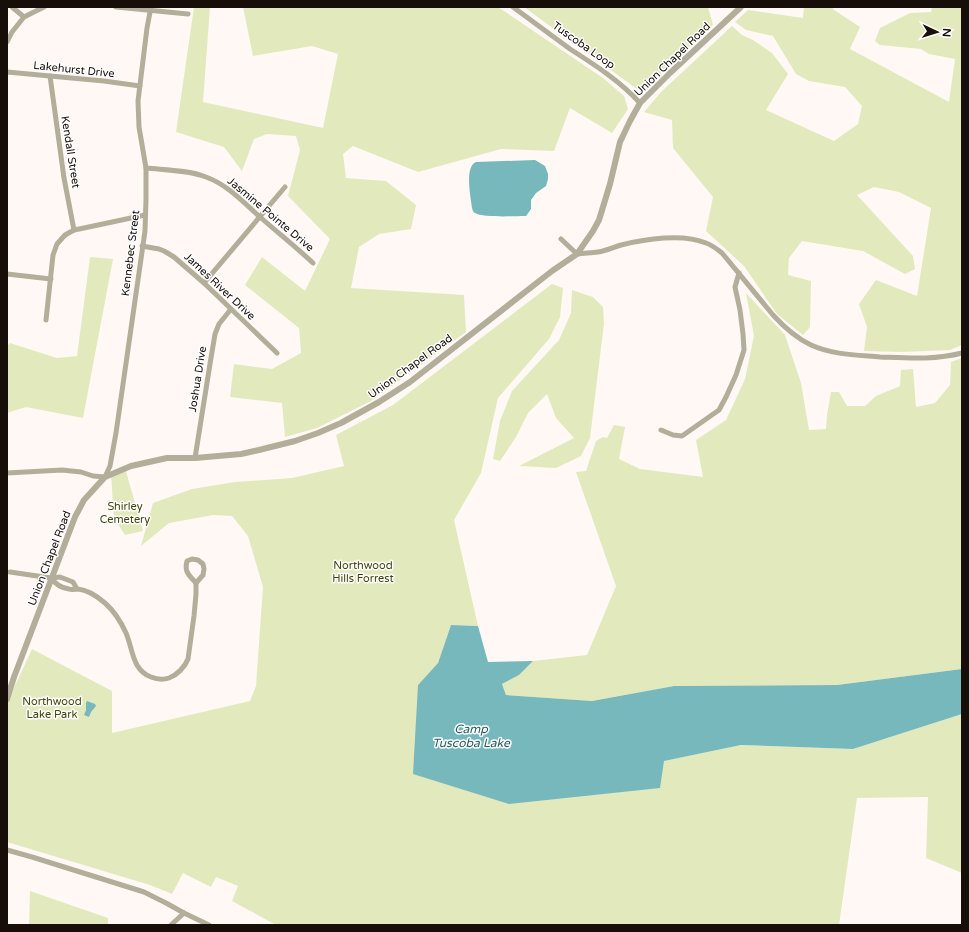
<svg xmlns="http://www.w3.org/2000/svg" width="969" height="932" font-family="'Varela Round',sans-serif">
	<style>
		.green { fill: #e2eabd }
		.water { fill: #77b8bd }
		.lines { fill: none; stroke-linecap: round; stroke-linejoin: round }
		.minor { stroke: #b2ae99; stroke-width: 5 }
		.tertiary { stroke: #b2ae99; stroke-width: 6 }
		.labels { text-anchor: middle; stroke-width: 3; stroke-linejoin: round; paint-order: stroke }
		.street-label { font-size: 11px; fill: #170d09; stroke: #fff }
		.park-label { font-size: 11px; fill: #40450c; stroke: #fff }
		.water-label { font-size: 12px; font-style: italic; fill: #275d62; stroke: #fff }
	</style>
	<rect width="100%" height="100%" fill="#fff8f5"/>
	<g class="green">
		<path d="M194,7h16l-7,95 120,26 15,-74 -26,-8 -59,10 -10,-49h255l105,71 21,18 4,13 -16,24 -42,-25 -16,43 -53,-2 -83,23 -65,-26 -10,8 3,24 40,3 30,24 -5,24 -32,5 -20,13 -8,41 113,7 2,37 -95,69 -54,27 -32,9 -3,-34 -52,-6 4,-33 38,5 29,-16 -2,-25 -54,-43 17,-28 43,34 25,-52 -42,-43 12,-46 -4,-14 -29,-2 -13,5 -12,32 -18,-24 -48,-15z"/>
		<path d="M524,7h184l5,18 -72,67z"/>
		<path d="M804,7h28l2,3 26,17 -10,22 99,53 6,-43 -26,-5 -8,-5 -41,-4 -5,-4 5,-13 30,-15 21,-1 1,-5h30v338l-12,5 -48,2 -38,-1 3,-24 -8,-23 17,-24 41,16 14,-88 -32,-16 -25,-5 -17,8 56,61 2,13 -10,5 -42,-23 -61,-10 -13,17 -1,17 23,6 -1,46 -7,8 -26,-21 -33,-48 -38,-35 7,-34 -40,-49 -1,-28 -28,-8 17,-20 71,-66 10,9 11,5 19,13 16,21 -22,36 68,31 24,-17 4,-18 -17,-19 -36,-6 -13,-7 -23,-38 -27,-6 -11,-8 13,-12 55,8z"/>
		<path d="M90,257l23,2 -30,159 -57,-11 -19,6v-67l3,-3 47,15 20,-2z"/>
		<path d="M552,284l11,4 -3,29 -11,22 -51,59 -17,75 -27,47 24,106 -27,-1 -13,38 -20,22 241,103 4,-27 78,-16 112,4 109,-35v159l-36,-15 2,-61 -71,1 -18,127h-563l-44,-24 6,-15 -22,-9 -5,10 -28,-14 -11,21 -22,-9 -143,-43v-139l25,-54 80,42v42l138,-32 6,-15 7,-99 -15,-51 -16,-20 -19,-1 -44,8 -28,23 12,-43 39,-14 43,-7 57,-4 52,-12 -8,-31 57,-30z"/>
		<path d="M572,290l21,7 10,10 1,16 -14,115 -9,18 -25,12 -37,-2 55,-28 -18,-20 -9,-24 -19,19 -12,24 -16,24 -7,-2 7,-38 12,-30 47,-51 12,-27z"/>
		<path d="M746,293l39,42 16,48 8,47 17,-1 1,-14 4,-23h8l8,14h18l11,-10 24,-10 1,-16 12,-1 3,38 19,-4 15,-18 1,-23 11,-4v311l-125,16 -163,1 -82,15 -86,-6 -4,-11 17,-9 14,-14 54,-6 29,-69 -40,-114 10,-1 10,-30 7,-4 4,1 7,-13 11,2 -6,32 21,10 63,8 -7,-37 30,-20 19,-41 9,-43z"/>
		<path d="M125,468l18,63 -18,4 -11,-17 -3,-44z"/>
		<path d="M30,891l78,27v7h-79z"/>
	</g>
	<g class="water">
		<path d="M535,160l10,6 3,8v5l-2,7 -10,7 -5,7v9l-5,7c-10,0 -43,2 -51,-3 -2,-1 -2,-2 -3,-5 -1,-10 -8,-41 4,-46z"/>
		<path d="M451,625l27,1 10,36 45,-1 -14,14 -17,9 4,11 86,6 82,-15 163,-1 125,-16v45l-109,35 -112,-4 -77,16 -4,27 -151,16 -96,-30 5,-89 20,-22z"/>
		<path d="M87,701l8,3 1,2 -5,6 -2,5 -5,-2 2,-5v-7z"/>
	</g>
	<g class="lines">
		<g class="minor">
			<path d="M12,7l12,10"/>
			<path d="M116,7l72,7"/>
			<path d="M513,7c19,14 38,28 57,42 25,16 50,32 70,54"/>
			<path d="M7,42l5,-10 12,-15 20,-10"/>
			<path d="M7,72l97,9 36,5"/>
			<path d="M50,76l14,102 10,52"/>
			<path d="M146,168c19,2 42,2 60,9 22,8 37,25 54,40 17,15 36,30 53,46"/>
			<path d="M561,239l16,15c7,-1 14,-1 21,-2 8,-1 16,-5 23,-7 24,-6 62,-12 85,-2 6,2 11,6 16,10l51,62c11,12 23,23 38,30 22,10 46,10 69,12 28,1 55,3 82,-4"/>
			<path d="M142,246l17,3 5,2 10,6 30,26 73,70"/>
			<path d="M7,274l44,5"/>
			<path d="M204,283l81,-96"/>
			<path d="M46,320l7,-65 4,-11 8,-9 9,-5 10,-2 61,-13"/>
			<path d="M661,430l12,5 9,1 37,-26 7,-13 10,-22 8,-25 -1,-16 -3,-24 -5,-23 4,-14"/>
			<path d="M195,458l15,-94 5,-30 4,-10 12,-15"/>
			<path d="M7,473l55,-3 19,2 12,4 12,1 5,-11 6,-33 29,-202 1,-31v-32l-7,-41 -1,-26 9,-73 4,-21"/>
			<path d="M192,559l6,1 5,4 1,5 -1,6 -7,8c-7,-8 -12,-11 -9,-22z"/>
			<path d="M10,572l41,6"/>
			<path d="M77,589l-4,-7 -13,-5 -9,1c5,7 10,10 18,11 3,1 6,0 9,0 10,1 20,8 27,14 9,8 16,19 21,30 7,16 6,37 25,44 5,2 12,3 18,1 8,-3 16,-11 19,-19l6,-43 2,-22v-11"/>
			<path d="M7,850l25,7 112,35 22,11 18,10 25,12"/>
			<path d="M171,925l13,-12"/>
		</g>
		<path class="tertiary" d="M7,699l7,-22 61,-160 9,-17 21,-23 26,-11 36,-8h28l46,-4 18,-4 36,-9 23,-8 23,-10 38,-21 31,-20 142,-111 25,-17 16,-23 6,-11 11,-36 10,-42 10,-21 10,-18 30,-30 71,-66"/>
	</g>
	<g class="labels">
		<g class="street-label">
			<text transform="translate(584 45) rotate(35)" y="4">Tuscoba Loop</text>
			<text transform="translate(672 59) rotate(-44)" y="4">Union Chapel Road</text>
			<text transform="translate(74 69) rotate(6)" y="4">Lakehurst Drive</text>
			<text transform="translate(71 152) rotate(81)" y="4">Kendall Street</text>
			<text transform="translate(271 214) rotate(40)" y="4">Jasmine Pointe Drive</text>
			<text transform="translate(130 253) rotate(-83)" y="4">Kennebec Street</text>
			<text transform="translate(220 286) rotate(43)" y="4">James River Drive</text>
			<text transform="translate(410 366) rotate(-36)" y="4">Union Chapel Road</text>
			<text transform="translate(197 379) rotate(-81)" y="4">Joshua Drive</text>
			<text transform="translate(49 558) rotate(-69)" y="4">Union Chapel Road</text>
		</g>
		<g class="park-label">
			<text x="125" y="510">Shirley<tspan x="125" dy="13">Cemetery</tspan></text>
			<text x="363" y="569">Northwood<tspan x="363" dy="13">Hills Forrest</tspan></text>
			<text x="52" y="705">Northwood<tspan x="52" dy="13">Lake Park</tspan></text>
		</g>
		<g class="water-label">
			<text x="471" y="733">Camp<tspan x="471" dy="14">Tuscoba Lake</tspan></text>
		</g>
	</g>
	<rect width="969" height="932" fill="none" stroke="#170d09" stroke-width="16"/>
	<g transform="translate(937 32) rotate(94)" stroke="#ffffff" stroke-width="3" paint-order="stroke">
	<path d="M0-3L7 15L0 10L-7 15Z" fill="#170d09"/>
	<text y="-6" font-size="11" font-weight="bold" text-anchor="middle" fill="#170d09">N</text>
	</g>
</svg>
